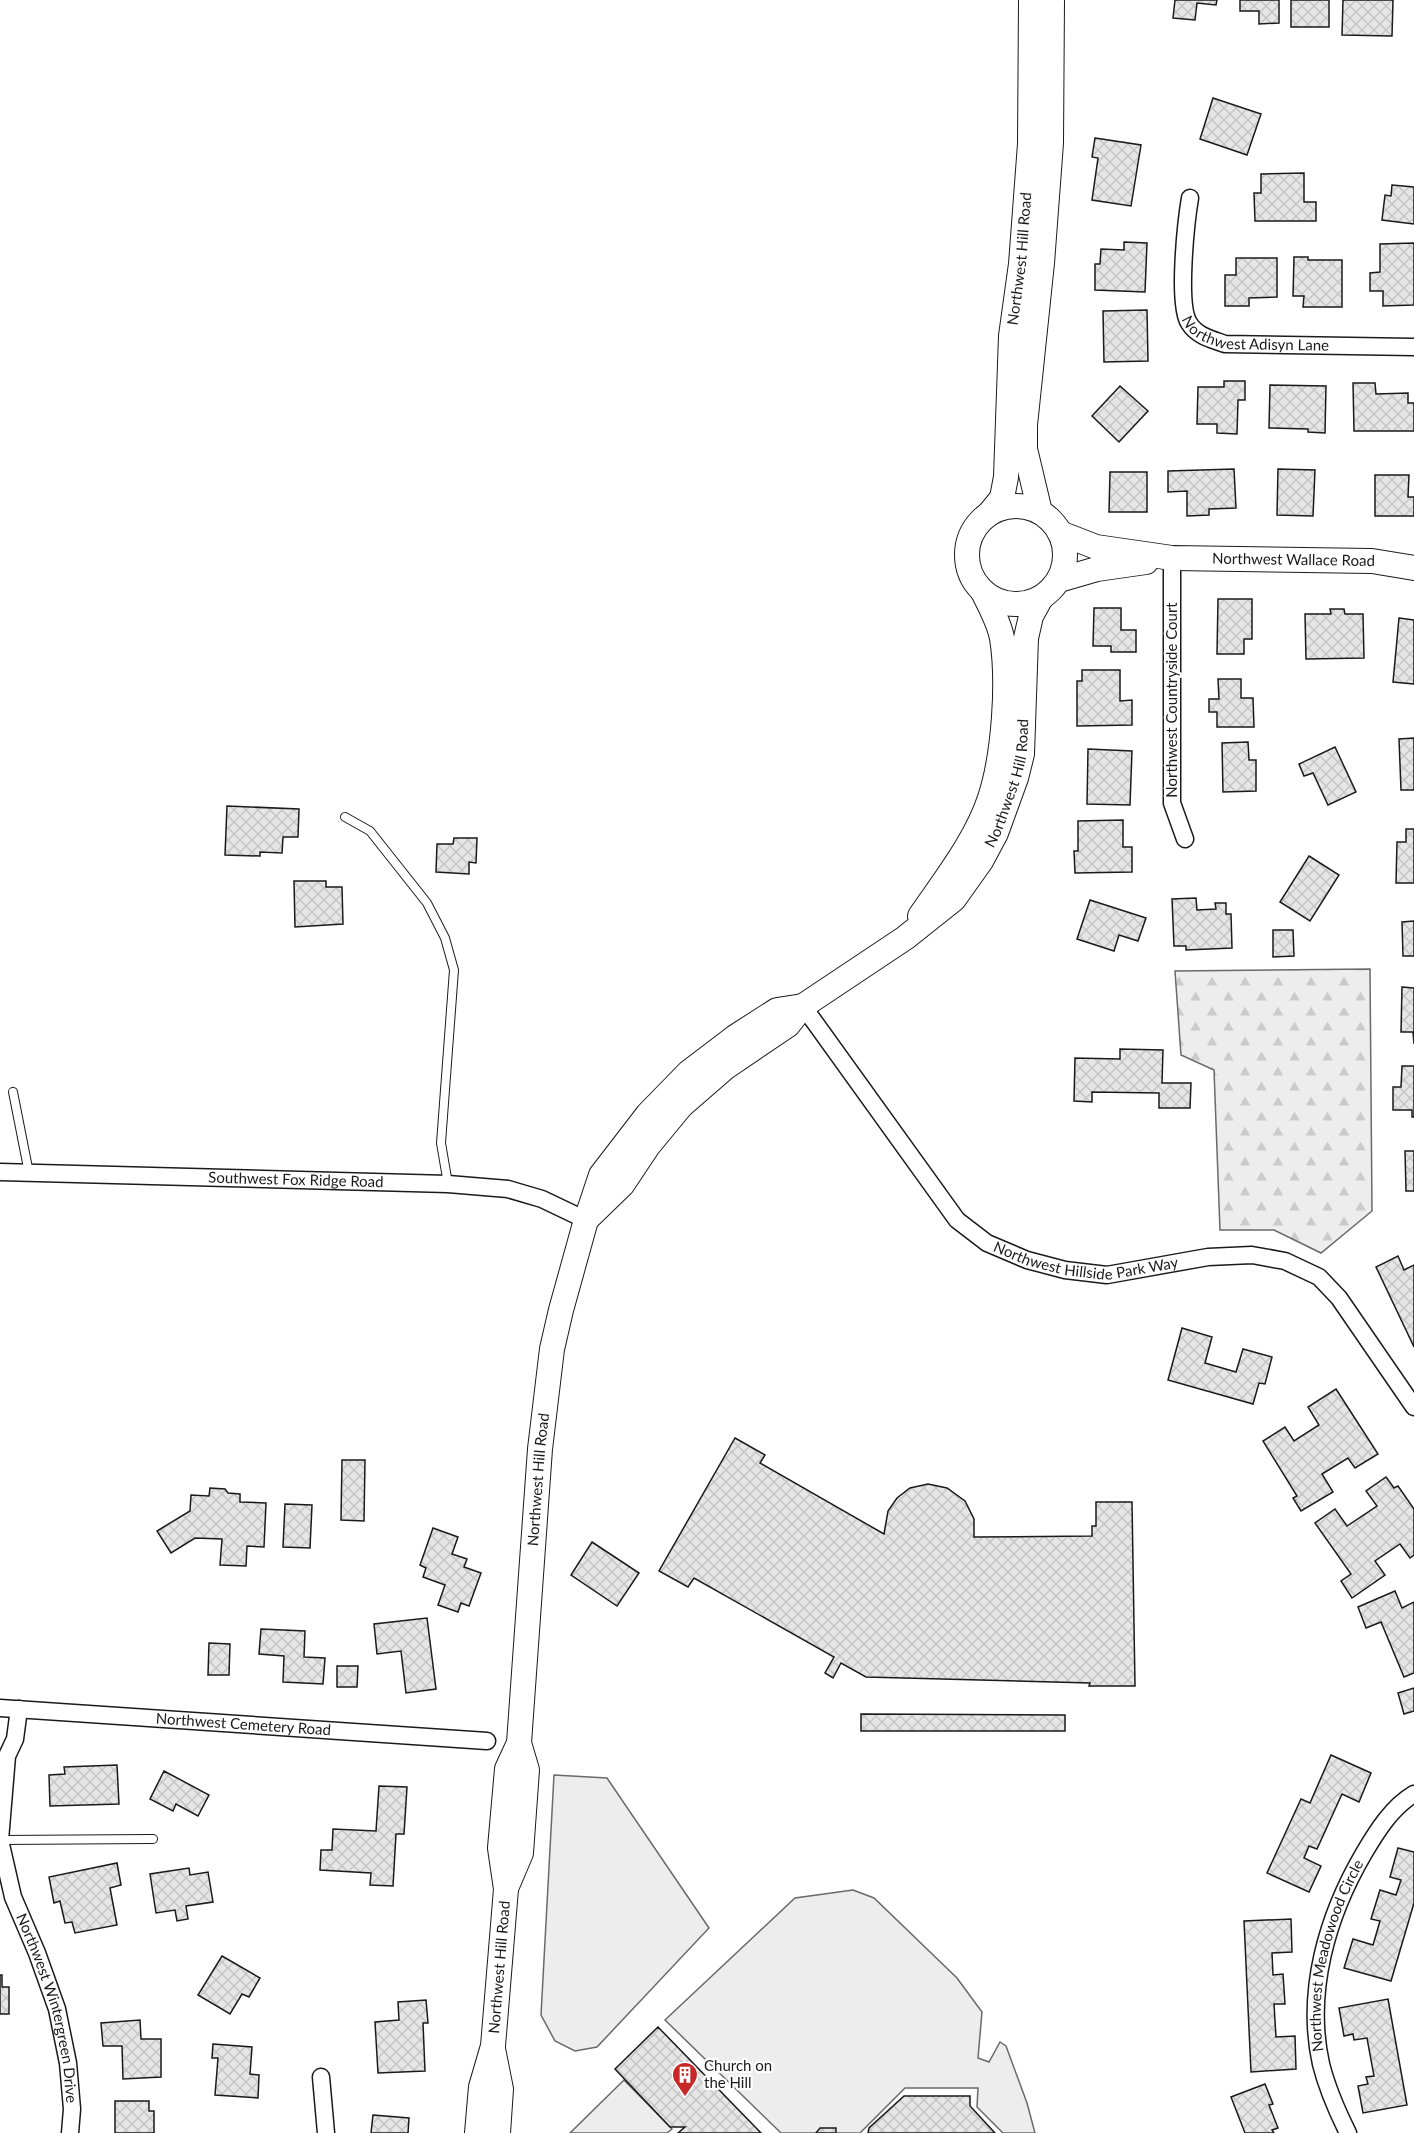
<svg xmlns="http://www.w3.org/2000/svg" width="1414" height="2133" font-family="Lato,sans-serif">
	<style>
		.forest { fill: url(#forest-firs); stroke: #6a6a6a; stroke-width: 1.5 }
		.built { fill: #ededed; stroke: #6a6a6a; stroke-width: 1.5 }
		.building { fill: url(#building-cross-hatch); stroke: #1a1a1a; stroke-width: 1.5 }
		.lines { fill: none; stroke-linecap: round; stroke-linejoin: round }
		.lane-casing { stroke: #1a1a1a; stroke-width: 10 }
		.street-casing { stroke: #1a1a1a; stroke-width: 19 }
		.secondary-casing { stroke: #1a1a1a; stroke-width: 26 }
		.lane { stroke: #fff; stroke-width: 8 }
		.street { stroke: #fff; stroke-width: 16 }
		.secondary { stroke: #fff; stroke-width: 24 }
		.labels { text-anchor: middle; stroke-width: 4.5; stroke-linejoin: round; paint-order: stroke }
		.street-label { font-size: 15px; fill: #1a1a1a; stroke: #fff }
		.poi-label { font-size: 15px; fill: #1a1a1a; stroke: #fff; text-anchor: start }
	</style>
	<defs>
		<pattern id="forest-firs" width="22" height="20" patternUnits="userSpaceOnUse" patternTransform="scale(1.5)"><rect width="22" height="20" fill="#ededed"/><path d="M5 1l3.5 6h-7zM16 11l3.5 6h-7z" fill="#cbcbcb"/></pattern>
		<pattern id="building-cross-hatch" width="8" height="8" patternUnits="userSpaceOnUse" patternTransform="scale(1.5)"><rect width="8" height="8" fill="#e6e6e6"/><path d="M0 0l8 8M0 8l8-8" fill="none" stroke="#c5c5c5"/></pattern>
	</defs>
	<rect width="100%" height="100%" fill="#fff"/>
	<path class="forest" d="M1370,969l2,242 -51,42 -47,-23h-54l-6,-160 -33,-15 -6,-84z"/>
	<g class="built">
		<path d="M554,1775l53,3 102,150 -112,119 -22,4 -20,-10 -14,-26z"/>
		<path d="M853,1890l21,8 83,80 25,34 -4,46 11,4 11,-20 6,4 21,57 8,30h-32l-26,-26 1,-19h-73l-45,45h-79l-116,-113 130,-122z"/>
		<path d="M624,2080l48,49 -5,4h-97z"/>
	</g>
	<g class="building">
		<path d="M1175,0h42l-1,5 -19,-2 -2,17 -22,-2z"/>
		<path d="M1240,0h39v23l-20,1v-13h-19z"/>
		<rect x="1291" y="0" width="38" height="27"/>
		<path d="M1343,0h50l-1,36 -50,-1z"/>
		<path d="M1213,98l48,16 -14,41 -47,-16z"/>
		<path d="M1095,138l46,7 -10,61 -39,-6 6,-42 -6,-1z"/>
		<path d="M1304,173v29h12v19h-61l-1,-28h7v-19z"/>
		<path d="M1392,185l22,2v37l-32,-4 3,-25 6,1z"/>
		<path d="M1124,242l23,1 -2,49 -50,-2v-26h5l1,-15 23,1z"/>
		<path d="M1414,243v62l-31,1v-15h-13v-18l10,-1v-28z"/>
		<path d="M1294,257h14v3h34v47h-39l1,-11h-11z"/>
		<path d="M1236,258h41v39l-28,1v8h-24v-31h11z"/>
		<path d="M1147,310l1,51 -44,1 -1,-51z"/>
		<path d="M1224,381h21v19h-7l-1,34 -20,-1v-9h-20l1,-37h26z"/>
		<path d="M1353,383h22l1,11 32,-1v10h6v28h-60z"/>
		<path d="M1270,385l56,1 -1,47 -17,-1v-3l-39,-1z"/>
		<path d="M1120,386l28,25 -29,31 -27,-26z"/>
		<path d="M1234,469l2,39 -27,1v6l-22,1v-25l-19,1v-21z"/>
		<path d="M1278,469l37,1 -2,46 -36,-1z"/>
		<path d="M1110,472h37v40h-38z"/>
		<path d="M1375,475h34l-1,22h6v19h-39z"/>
		<path d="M1218,599h34v40h-8v15h-27z"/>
		<path d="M1094,608h27v22h15v22h-25v-6h-18z"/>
		<path d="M1330,609h14l1,5h18l1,44 -58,1 -1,-45h26z"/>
		<path d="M1399,618l15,2v64l-21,-2z"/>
		<path d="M1082,670h38v31l12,-1v25l-55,1v-45h5z"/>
		<path d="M1218,679h23v19h12l1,29h-37v-15h-8v-13h10z"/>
		<path d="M1414,738v52h-13l-2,-51z"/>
		<path d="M1248,742l1,18h7v31l-33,1 -1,-49z"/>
		<path d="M1335,747l21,45 -28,13 -15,-32 -9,3 -5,-12z"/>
		<path d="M1088,749l44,2 -2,54 -43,-1z"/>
		<path d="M227,806l72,3 -1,28h-15l-1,16 -22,-1v4l-35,-1z"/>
		<path d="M1123,820v27h9v25l-57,1 -1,-22h4v-30z"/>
		<path d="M1406,829h8v54h-18l1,-41h9z"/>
		<path d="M454,838h23l-1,25 -7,-1v12l-33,-2 1,-28h16z"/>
		<path d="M1309,856l30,19 -29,46 -30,-19z"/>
		<path d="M294,881h32v6h16l1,37 -48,3z"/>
		<path d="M1196,898l1,12 19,-1 -1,-6h11v11h5l1,34 -46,2v-4h-12l-2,-47z"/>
		<path d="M1090,900l56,18 -8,23 -19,-6 -5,16 -37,-12z"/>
		<path d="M1414,921v35h-11l-1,-34z"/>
		<path d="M1273,930h20l1,26 -21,1z"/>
		<path d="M1402,987l12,1v56l-1,-12h-12z"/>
		<path d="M1120,1049l43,1 -1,33h29l-1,25h-31v-15l-67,-1v10l-18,-1 1,-43 45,1z"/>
		<path d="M1402,1066h12v51h-2v-7h-19v-23h8z"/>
		<path d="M1405,1151h9v40h-8z"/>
		<path d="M1398,1256l6,14 10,-5v82l-38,-80z"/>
		<path d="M1182,1328l30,9 -7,26 31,9 7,-23 29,8 -7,27 -6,-1 -6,21 -85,-24z"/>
		<path d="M1336,1389l42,65 -23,14 -7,-10 -26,16 11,18 -32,19 -8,-13 4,-2 -34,-55 22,-14 9,14 25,-16 -11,-18z"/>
		<path d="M735,1438l30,17 -5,8 124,71 4,-23 9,-13 13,-10 18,-4 19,4 18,13 9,18v18l118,-1v-10h4v-24h36l3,184h-46l1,-3 -224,-6 -25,-14 -8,15 -8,-5 9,-16 -140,-79 -6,9 -29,-16z"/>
		<path d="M342,1460h23l-1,61 -23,-1z"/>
		<path d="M1386,1477l8,11 4,-2 16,23v46l-4,3 -10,-14 -25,17 10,14 -33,23 -11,-17 10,-7 -36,-51 20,-14 12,17 30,-20 -11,-15z"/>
		<path d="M210,1488l15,1 3,4 12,1v8l26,1 -2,44 -17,-1 -1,20 -26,-1 2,-26 -27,-1 -24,15 -14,-22 33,-20 1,-16 18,1z"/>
		<path d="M285,1504l27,1 -2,43 -27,-1z"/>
		<path d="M433,1528l25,9 -6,17 15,5 -3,8 17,6 -12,33 -8,-3 -3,9 -20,-7 7,-20 -22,-8 3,-9 -6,-3z"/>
		<path d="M592,1542l47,31 -22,33 -46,-31z"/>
		<path d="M1395,1591l7,17 12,-6v71l-10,4 -23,-55 -15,6 -8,-21z"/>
		<path d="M427,1618l9,71 -30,4 -5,-42 -24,3 -3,-30z"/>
		<path d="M261,1629l44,2 -1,26 21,1 -2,26 -40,-2 1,-26 -25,-2z"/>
		<path d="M209,1643l21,1 -1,31h-21z"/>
		<path d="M337,1666h21l-1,21h-20z"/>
		<path d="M1414,1688v23l-10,3 -6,-21z"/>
		<path d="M861,1714l204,1v16h-204z"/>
		<path d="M1331,1755l40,18 -12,29 -17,-8 -25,55 -8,-3 -5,12 17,8 -12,26 -42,-19 34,-74 9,4z"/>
		<path d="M117,1765l2,39 -69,2 -1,-31 16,-1 -1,-7z"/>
		<path d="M164,1771l45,24 -11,21 -22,-12 -3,7 -23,-12z"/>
		<path d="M379,1786l28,1 -3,47h-8l-3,52 -23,-1 1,-12 -51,-3 1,-20h11l1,-21 43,2z"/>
		<path d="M1398,1848l16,4v51l-23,78 -47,-13 9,-29 20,6 7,-24 -9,-2 9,-29 16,5 5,-15 -11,-3z"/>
		<path d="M117,1863l4,22 -11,3 7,37 -42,8 -3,-11 -7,1 -5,-22 -6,2 -5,-26z"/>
		<path d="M189,1868l1,7 18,-3 5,30 -27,4 2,13 -11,2 -2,-11 -19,3 -6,-39z"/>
		<path d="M1291,1919l1,33 -20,1 1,22 10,-1 2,30h-11l2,33 19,-1 1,33 -45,3 -7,-151z"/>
		<path d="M222,1956l38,22 -11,19 -7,-3 -12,20 -32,-19z"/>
		<path d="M0,1975h2v12h7v27h-9z"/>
		<path d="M1388,1999l19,106 -44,8 -5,-27 10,-2 -2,-7 8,-1 -7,-38 -13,2 -1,-6 -9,2 -5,-28z"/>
		<path d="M426,2000l2,23h-5l2,48 -47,2 -3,-51 24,-2 -1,-18z"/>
		<path d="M140,2020l1,19h20v38l-38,2 -1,-33h-19l-2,-23z"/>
		<path d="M658,2027l103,106h-83l7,-6h-15l-55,-58z"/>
		<path d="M213,2044l39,3 -2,27 9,1 -1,23 -43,-3 3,-37h-6z"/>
		<path d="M1265,2084l8,20 -4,1 9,23 -6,2 2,3h-29l-14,-36z"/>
		<path d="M904,2096h66v10l25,27h-127l1,-5z"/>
		<path d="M115,2101h34v10h5v22h-39z"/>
		<path d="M373,2115l36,3 -1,15h-37z"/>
		<path d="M820,2128h16v5h-20z"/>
	</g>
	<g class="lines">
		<defs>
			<g id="lane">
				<path d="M345,817l25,14 57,72 18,35 9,32 -13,173 7,41"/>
				<path d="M13,1092l16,81"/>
				<path d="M0,1840l153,-1"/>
			</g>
			<g id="street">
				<path id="s1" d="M1190,198c-4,24 -13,106 -1,125 8,13 22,16 36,21l189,3"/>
				<path d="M1172,558v245l13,36"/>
				<path id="s2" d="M803,1006l154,214 30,23 40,17 38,10 42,5 101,-18 44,-2 33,6 34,16 20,21 75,109"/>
				<path id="s3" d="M0,1172l448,12 60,5 34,10 44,21"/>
				<path id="s4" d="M0,1708l487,33"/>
				<path id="s5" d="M19,1709l-4,30 -8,17 -7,84 13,57 24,56 20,56 11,54 4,46 -2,24"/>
				<path d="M321,2077l5,56"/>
				<path id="s6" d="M1348,2133c-11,-22 -21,-45 -27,-69 -16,-72 6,-148 43,-211 13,-22 28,-46 50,-59"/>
			</g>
			<g id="secondary">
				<circle cx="1016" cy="555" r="49"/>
				<path d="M1040,512l-15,-63v-24l17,-162 9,-120 1,-143"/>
				<path id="s7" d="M989,514l13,-16 4,-21 5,-141 10,-72 9,-120 1,-144"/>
				<path id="s8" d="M1060,533l36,14 76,11 200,3 42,7"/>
				<path d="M1059,580l38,-11 49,-7"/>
				<path d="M920,916c24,-35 57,-77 70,-118 14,-43 19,-115 12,-160 -3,-16 -12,-32 -19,-46"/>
				<path id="s9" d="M588,1218l34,-33 26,-39 33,-40 45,-39 62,-42 15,-19 102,-68 49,-39 27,-38 15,-28 20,-55 6,-24 4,-116 5,-22 10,-18"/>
				<path d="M507,1886l14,-33 6,-83 -8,-27"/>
				<path d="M493,2049l8,40 -3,44"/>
				<path id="s10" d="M477,2133l4,-46 12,-41 13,-157 -6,-41 7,-79 12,-26 21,-294 12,-100 9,-39 25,-90 15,-45 47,-61 41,-42 46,-35 42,-27 26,-4"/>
			</g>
		</defs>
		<use href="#lane" class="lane-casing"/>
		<use href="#street" class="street-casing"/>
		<use href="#secondary" class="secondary-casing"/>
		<use href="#lane" class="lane"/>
		<use href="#street" class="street"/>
		<use href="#secondary" class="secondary"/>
	</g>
	<defs>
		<symbol id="building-pin" viewBox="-11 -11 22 30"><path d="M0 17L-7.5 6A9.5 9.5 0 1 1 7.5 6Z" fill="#c62828" stroke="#fff"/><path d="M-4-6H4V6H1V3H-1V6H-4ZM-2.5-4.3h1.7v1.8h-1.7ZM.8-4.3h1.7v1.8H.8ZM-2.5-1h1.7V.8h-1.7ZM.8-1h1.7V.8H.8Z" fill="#fff"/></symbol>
	</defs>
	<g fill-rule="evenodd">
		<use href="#building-pin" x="670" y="2060" width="30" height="40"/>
	</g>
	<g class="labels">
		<g class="street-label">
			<text dy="5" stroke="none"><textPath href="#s7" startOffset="261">Northwest Hill Road</textPath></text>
			<text dy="5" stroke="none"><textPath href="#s1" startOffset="196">Northwest Adisyn Lane</textPath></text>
			<text dy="5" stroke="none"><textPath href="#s8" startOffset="237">Northwest Wallace Road</textPath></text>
			<text transform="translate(1172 700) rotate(-90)" y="5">Northwest Countryside Court</text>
			<text dy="5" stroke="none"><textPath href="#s9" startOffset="620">Northwest Hill Road</textPath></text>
			<text dy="5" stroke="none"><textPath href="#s3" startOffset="296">Southwest Fox Ridge Road</textPath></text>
			<text dy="5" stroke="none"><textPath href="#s2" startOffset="404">Northwest Hillside Park Way</textPath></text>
			<text dy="5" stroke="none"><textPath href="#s10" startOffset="660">Northwest Hill Road</textPath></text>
			<text dy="5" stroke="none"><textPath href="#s4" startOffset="244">Northwest Cemetery Road</textPath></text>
			<text dy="5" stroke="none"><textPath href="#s6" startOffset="186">Northwest Meadowood Circle</textPath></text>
			<text dy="5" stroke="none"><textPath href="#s10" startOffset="168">Northwest Hill Road</textPath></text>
			<text dy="5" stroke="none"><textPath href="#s5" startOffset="309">Northwest Wintergreen Drive</textPath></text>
		</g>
		<g class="poi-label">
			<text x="704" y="2071">Church on<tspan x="704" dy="17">the Hill</tspan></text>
		</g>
	</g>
</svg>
